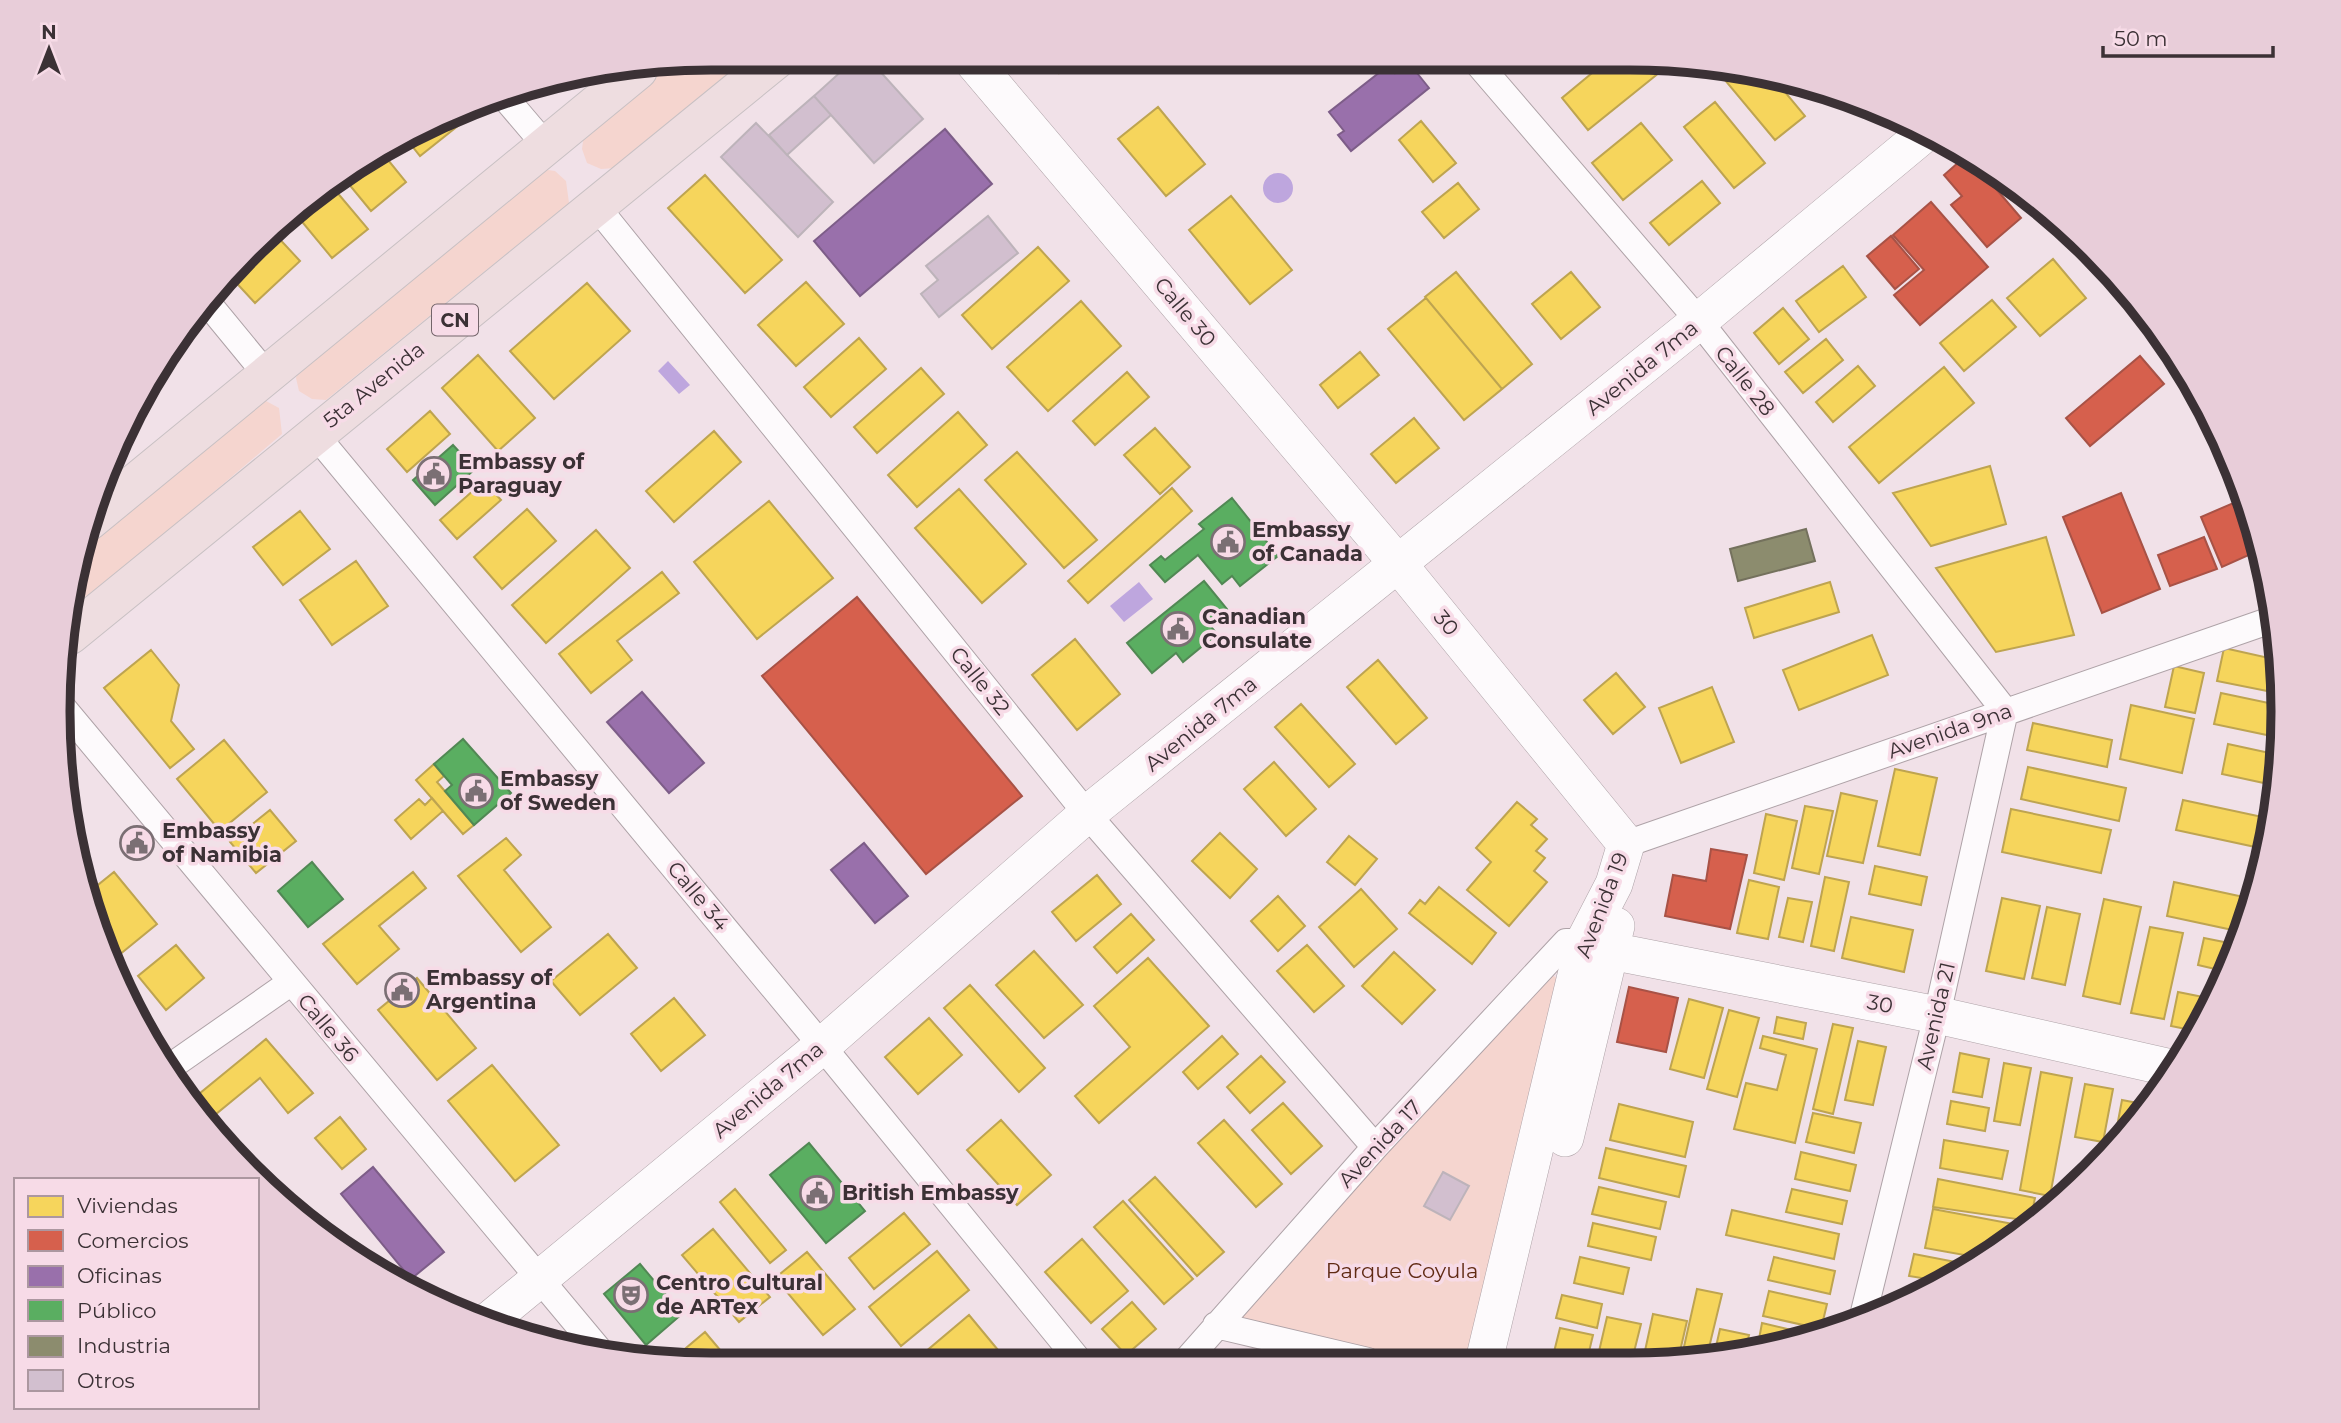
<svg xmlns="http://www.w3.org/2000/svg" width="2341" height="1423" font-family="Montserrat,sans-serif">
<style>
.green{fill:#f5d5cf}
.water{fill:#bea6de}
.homes{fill:#f6d55c;stroke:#bea450;stroke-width:2}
.shops{fill:#d6604d;stroke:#a85246;stroke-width:2}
.offices{fill:#9970ab;stroke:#7d5d88;stroke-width:2}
.public{fill:#5aae61;stroke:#518854;stroke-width:2}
.industry{fill:#8c8c6e;stroke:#74715d;stroke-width:2}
.building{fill:#d2bfcf;stroke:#bdb3ba;stroke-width:2}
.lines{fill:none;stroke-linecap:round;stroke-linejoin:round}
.street-casing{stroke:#aea2a7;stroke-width:28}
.secondary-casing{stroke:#aea2a7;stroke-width:38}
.highway-casing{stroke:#c8c0c3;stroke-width:40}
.street{stroke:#fdfafc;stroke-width:26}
.secondary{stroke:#fdfafc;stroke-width:37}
.highway{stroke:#eedde0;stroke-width:38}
.labels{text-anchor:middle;stroke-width:7;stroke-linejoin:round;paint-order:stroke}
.shield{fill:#f7dbe7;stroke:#73646a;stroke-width:2}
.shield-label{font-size:19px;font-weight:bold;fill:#3b3135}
.street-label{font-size:21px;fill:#3b3135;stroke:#f7dbe7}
.poi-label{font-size:21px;font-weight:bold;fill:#3b3135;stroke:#f7dbe7;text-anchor:start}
.park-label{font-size:21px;fill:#602a14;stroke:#f7dbe7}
.rim{fill:none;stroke:#3b3135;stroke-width:9}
</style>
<rect width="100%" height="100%" fill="#f1e1e8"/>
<path class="green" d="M712 58H747L615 168 601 169 587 163 582 149 584 134 669 65Z
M541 169 555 171 566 181 569 203 326 400 312 399 299 391 296 378 299 366Z
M254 401H266L279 408 282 434 75 610 85 544Z
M1549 974 1560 979 1471 1361H1390L1235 1324 1233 1320Z"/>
<path class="water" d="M1263 188a15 15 0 1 1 30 0a15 15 0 1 1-30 0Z
M668 361 690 385 679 394 658 371Z
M1139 582 1153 599 1124 622 1110 606Z"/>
<path class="homes" d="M1048 58H1078L1059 73Z
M1609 59 1675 60 1588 130 1562 98Z
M1734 71 1775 80 1805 116 1775 140 1724 79Z
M1807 86 1829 90 1817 99Z
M1715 102 1765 163 1734 188 1684 127Z
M1158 107 1205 164 1166 196 1118 139Z
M460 115 464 121 420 156 409 142Z
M1421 121 1456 163 1433 182 1399 140Z
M1641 123 1672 160 1623 200 1592 163Z
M384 155 406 182 371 211 343 177Z
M705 175 782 260 745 293 668 208Z
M1702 181 1720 203 1669 245 1650 223Z
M1458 183 1479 209 1444 238 1422 212Z
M330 184 368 229 332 258 294 212 314 193Z
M1231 196 1292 270 1250 304 1189 230Z
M274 233 300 261 255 303 230 276Z
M1038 247 1069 281 992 349 962 315Z
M2053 259 2086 298 2040 336 2007 298Z
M1843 266 1866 297 1819 332 1796 301Z
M1456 272 1532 364 1502 389 1425 297Z
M1571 272 1600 307 1561 339 1532 304Z
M806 282 844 324 796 366 758 325Z
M587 283 630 331 554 399 510 351Z
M1426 298 1502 389 1464 420 1388 329Z
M1992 300 2016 327 1964 371 1940 343Z
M1081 301 1121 346 1048 411 1007 367Z
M1783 308 1809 339 1779 364 1754 333Z
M859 338 886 369 831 417 804 387Z
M1826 339 1843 360 1803 393 1785 372Z
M1360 352 1379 375 1338 408 1320 385Z
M478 355 535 418 498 451 442 388Z
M1858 366 1875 386 1833 422 1816 402Z
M1944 367 1974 403 1879 483 1849 447Z
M921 368 944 394 877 453 854 427Z
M1127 372 1149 397 1095 445 1073 421Z
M430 411 450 434 407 472 387 449Z
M958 412 987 445 917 507 888 475Z
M1414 418 1439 448 1396 483 1371 454Z
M1155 428 1190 467 1160 494 1124 455Z
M714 431 741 462 674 522 646 491Z
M1017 452 1097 540 1064 568 985 480Z
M1990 466 2006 524 1931 546 1893 493Z
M484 481 501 500 457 539 440 520Z
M1172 488 1192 511 1088 603 1068 581Z
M959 489 1026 564 982 603 915 528Z
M769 501 833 578 757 639 694 562Z
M527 509 556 541 502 589 474 557Z
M300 511 330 549 283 585 253 547Z
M596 530 630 568 546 643 512 605Z
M2046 537 2074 635 1996 652 1936 568Z
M356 561 388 606 332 645 300 600Z
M662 572 679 593 617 641 632 660 591 693 559 654Z
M1830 582 1839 612 1754 638 1745 608Z
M1872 635 1888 675 1799 710 1783 670Z
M1075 639 1120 694 1077 730 1032 675Z
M2224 648 2278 660 2282 694 2217 681Z
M151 650 179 685 171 721 194 749 170 768 104 688Z
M1378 660 1427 718 1396 744 1347 687Z
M2174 666 2204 673 2195 713 2165 707Z
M1616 673 1645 707 1613 734 1584 700Z
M1712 687 1734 742 1681 763 1659 708Z
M2221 693 2283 706 2281 738 2214 724Z
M1301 704 1355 764 1329 787 1275 727Z
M2131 705 2194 719 2182 773 2120 759Z
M2033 723 2112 740 2107 767 2027 750Z
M224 740 267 792 220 831 177 779Z
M2228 744 2279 755 2273 785 2222 774Z
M1274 762 1316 809 1286 836 1244 789Z
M434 764 444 776 437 782 474 825 463 834 416 780Z
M2028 767 2126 788 2119 821 2021 799Z
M1895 769 1937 778 1920 855 1878 846Z
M1841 793 1877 801 1863 863 1827 856Z
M432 798 443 811 411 839 395 820 419 799 425 805Z
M2183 800 2267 818 2260 848 2176 830Z
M1517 802 1537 819 1531 825 1547 839 1536 851 1545 858 1534 871 1547 882 1509 926 1467 890 1491 862 1476 848Z
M1805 806 1833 811 1819 874 1792 868Z
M2011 809 2111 830 2101 873 2002 852Z
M270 810 296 841 256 873 230 842Z
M1766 814 1797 821 1784 880 1754 873Z
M1220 833 1257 869 1230 898 1192 861Z
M1349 836 1377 859 1355 885 1327 862Z
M506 838 521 855 504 870 551 927 521 952 458 876Z
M1875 866 1927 877 1921 905 1869 894Z
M114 872 157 924 113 960 93 922 88 893Z
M413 872 426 888 379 926 399 949 357 984 323 944Z
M1097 875 1121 904 1076 941 1052 912Z
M1825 877 1849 882 1834 951 1811 946Z
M1749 880 1779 887 1768 939 1737 933Z
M2174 882 2253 899 2242 932 2167 916Z
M1439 887 1496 933 1472 964 1409 913 1420 900 1425 904Z
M1361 889 1397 929 1354 967 1319 927Z
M1278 896 1305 926 1278 951 1251 921Z
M1788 898 1812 902 1803 942 1779 937Z
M2002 898 2040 906 2024 979 1986 971Z
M2104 899 2141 907 2120 1004 2083 996Z
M2047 907 2080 914 2065 985 2032 978Z
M1131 914 1154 940 1117 973 1094 947Z
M1851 917 1913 930 1904 972 1842 958Z
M2150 927 2183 933 2164 1019 2131 1013Z
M608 934 637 968 580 1015 551 981Z
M2204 938 2239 945 2228 972 2198 965Z
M176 945 204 978 166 1010 138 976Z
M1307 945 1344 986 1314 1012 1277 971Z
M1034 951 1083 1005 1044 1038 996 985Z
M1394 952 1435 990 1402 1024 1362 986Z
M1148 958 1209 1026 1099 1123 1075 1096 1130 1047 1094 1006Z
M417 978 476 1048 437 1080 378 1010Z
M970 985 1045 1068 1019 1092 944 1008Z
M2178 992 2213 999 2196 1031 2171 1026Z
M674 998 705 1035 661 1071 631 1034Z
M1689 999 1723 1008 1704 1078 1670 1069Z
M1729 1010 1759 1018 1737 1097 1707 1089Z
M1777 1017 1806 1023 1803 1039 1774 1033Z
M929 1018 962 1055 918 1094 885 1057Z
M1833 1024 1853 1028 1833 1114 1813 1109Z
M1222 1036 1238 1054 1198 1089 1183 1072Z
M1763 1036 1817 1049 1795 1143 1734 1129 1746 1083 1777 1090 1786 1055 1760 1048Z
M266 1039 313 1093 288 1113 260 1078 216 1114 199 1094Z
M1858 1041 1886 1047 1873 1105 1845 1100Z
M1960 1053 1989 1059 1982 1097 1953 1092Z
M1261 1056 1285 1082 1250 1113 1227 1087Z
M2004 1063 2031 1068 2020 1125 1994 1121Z
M492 1065 559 1145 515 1181 448 1101Z
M2041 1072 2072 1078 2050 1196 2020 1190Z
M2085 1084 2113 1089 2103 1142 2075 1137Z
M2122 1100 2148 1105 2113 1148Z
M1951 1101 1989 1108 1985 1131 1947 1124Z
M1283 1103 1322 1146 1291 1174 1252 1130Z
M1619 1104 1693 1122 1685 1157 1610 1140Z
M1813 1113 1861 1123 1854 1153 1806 1142Z
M340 1117 366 1149 342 1169 315 1138Z
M1001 1120 1051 1175 1017 1205 967 1150Z
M1224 1120 1282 1184 1256 1207 1198 1143Z
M1944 1140 2008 1151 2002 1179 1940 1168Z
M1606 1148 1686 1166 1679 1197 1599 1178Z
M1801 1152 1856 1165 1850 1191 1795 1179Z
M1155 1177 1224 1252 1197 1276 1129 1200Z
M1938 1179 2035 1198 2030 1221 1933 1207Z
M1599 1187 1666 1202 1660 1229 1592 1214Z
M735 1189 786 1250 770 1263 720 1202Z
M1792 1189 1847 1201 1842 1224 1786 1212Z
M1123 1201 1193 1279 1164 1304 1094 1227Z
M1933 1209 2024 1226 1981 1258 1925 1248Z
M1732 1210 1839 1234 1834 1259 1726 1235Z
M904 1213 930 1244 874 1289 849 1258Z
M1593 1223 1656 1237 1651 1260 1588 1246Z
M713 1229 770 1297 739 1322 682 1255Z
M1082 1239 1128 1291 1091 1323 1045 1272Z
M937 1251 969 1290 901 1346 869 1307Z
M807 1252 855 1309 823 1335 775 1278Z
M1914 1254 1961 1263 1959 1276 1946 1282 1909 1276Z
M1580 1257 1629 1268 1623 1294 1574 1283Z
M1774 1257 1835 1271 1830 1294 1768 1280Z
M1917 1285 1934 1288 1914 1297Z
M1697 1289 1722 1294 1706 1360H1681Z
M1769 1291 1827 1304 1821 1329 1763 1316Z
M1562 1295 1602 1304 1597 1328 1556 1318Z
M1132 1302 1156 1329 1126 1355 1102 1329Z
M1653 1314 1687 1321 1678 1360H1643Z
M969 1315 998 1350 983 1363H932L924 1353Z
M1607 1317 1641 1324 1632 1360H1597Z
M1762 1323 1817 1336 1757 1350Z
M1560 1328 1593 1335 1587 1360H1552Z
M1720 1329 1749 1335 1745 1353 1713 1360Z
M705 1332 726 1357 719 1364H667Z"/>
<path class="shops" d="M1967 155 2021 218 1987 247 1951 205 1962 196 1944 175Z
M1931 202 1988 267 1920 325 1894 295 1924 270 1893 235Z
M1891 236 1919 269 1895 289 1867 256Z
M2140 356 2164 384 2090 446 2066 418Z
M2121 493 2160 589 2102 613 2063 517Z
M2245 498 2260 550 2222 567 2201 517Z
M2204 537 2217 569 2170 586 2158 555Z
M857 597 1022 796 926 874 762 676Z
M1711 849 1747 855 1730 929 1665 916 1673 875 1706 881Z
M1629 987 1678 998 1666 1052 1617 1042Z"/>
<path class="offices" d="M1409 63 1429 88 1351 151 1338 135 1344 131 1329 112 1389 65 1395 73Z
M945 129 992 184 860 296 814 241Z
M642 692 704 763 669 793 607 722Z
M864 843 908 896 875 923 831 870Z
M373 1167 444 1252 411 1279 341 1194Z"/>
<path class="public" d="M453 445 475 469 435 505 413 480Z
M1232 498 1278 556 1240 586 1232 576 1222 584 1198 555 1165 582 1150 565 1161 556 1165 560 1204 529 1199 524Z
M1204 581 1227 609 1209 624 1217 634 1183 662 1176 653 1152 673 1127 643Z
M463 739 511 793 474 825 445 791 452 785 434 764Z
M312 862 343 899 308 927 278 891Z
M809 1143 865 1211 826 1243 770 1175Z
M640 1264 682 1314 646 1345 604 1294Z"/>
<path class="industry" d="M1806 529 1815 561 1738 581 1730 549Z"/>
<path class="building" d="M856 58H868L923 119 874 163 814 96Z
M814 96 831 115 787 155 769 135Z
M756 123 833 202 798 237 721 157Z
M988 216 1018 253 939 317 921 294 938 280 926 266Z
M1443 1172 1469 1186 1450 1220 1424 1206Z"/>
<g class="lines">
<g class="street-casing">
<path id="street" d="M1474 59 1699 321 2005 711 1937 1015 1862 1320
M501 93 547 147
M596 206 1087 814 1375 1147
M206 301 266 374
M314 433 822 1046 1080 1362
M59 703 599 1350
M1626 844 2274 619
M170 1067 290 983
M1216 1325 1368 1361
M1185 1362 1375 1147 1566 942H1584"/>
</g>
<g class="secondary-casing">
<path id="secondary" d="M970 58 1399 565 1626 844
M1584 942 1611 951 1937 1015 2176 1069
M1565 1138 1616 926
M486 1323 822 1046 1087 814 1699 321 1924 134
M1484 1361 1584 942 1614 884 1626 844"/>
</g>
<g class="highway-casing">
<path id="highway" d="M89 521 638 70
M70 635 778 58"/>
</g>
<use href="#street" class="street"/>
<use href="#secondary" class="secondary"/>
<use href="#highway" class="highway"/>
</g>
<defs>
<g id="civic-ring" transform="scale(1.75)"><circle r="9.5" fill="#f7dbe7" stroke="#7b6f74" stroke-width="1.5"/><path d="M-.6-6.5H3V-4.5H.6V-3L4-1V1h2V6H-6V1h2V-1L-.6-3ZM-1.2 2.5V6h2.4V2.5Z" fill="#7b6f74"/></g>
<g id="theatre-ring" transform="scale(1.75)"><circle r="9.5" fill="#f7dbe7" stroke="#7b6f74" stroke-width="1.5"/><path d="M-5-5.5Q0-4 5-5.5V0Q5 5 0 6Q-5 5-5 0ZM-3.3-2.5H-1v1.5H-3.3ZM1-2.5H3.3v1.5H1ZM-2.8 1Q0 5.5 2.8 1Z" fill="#7b6f74"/></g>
</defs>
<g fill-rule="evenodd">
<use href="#civic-ring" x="434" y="474"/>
<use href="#civic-ring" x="1228" y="542"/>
<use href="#civic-ring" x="1178" y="629"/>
<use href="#civic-ring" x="476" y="791"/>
<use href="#civic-ring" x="137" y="843"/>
<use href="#civic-ring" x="402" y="990"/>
<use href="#civic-ring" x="817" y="1193"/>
<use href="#theatre-ring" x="631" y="1295"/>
</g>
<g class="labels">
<rect class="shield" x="432" y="304.5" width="46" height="31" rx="5"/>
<g class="shield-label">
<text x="455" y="327">CN</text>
</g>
<g class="street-label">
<text transform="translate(1185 312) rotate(50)" y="7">Calle 30</text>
<text transform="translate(1642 368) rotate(-39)" y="7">Avenida 7ma</text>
<text transform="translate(1745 381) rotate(52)" y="7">Calle 28</text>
<text transform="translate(374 385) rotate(-39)" y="7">5ta Avenida</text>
<text transform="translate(1446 623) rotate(51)" y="7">30</text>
<text transform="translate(980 681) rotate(51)" y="7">Calle 32</text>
<text transform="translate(1201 724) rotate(-39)" y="7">Avenida 7ma</text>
<text transform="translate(1950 731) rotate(-19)" y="7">Avenida 9na</text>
<text transform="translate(698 896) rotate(50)" y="7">Calle 34</text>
<text transform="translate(1602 905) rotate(-69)" y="7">Avenida 19</text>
<text transform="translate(1880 1004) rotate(11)" y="7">30</text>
<text transform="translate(1936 1016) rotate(-77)" y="7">Avenida 21</text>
<text transform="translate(328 1028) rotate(50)" y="7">Calle 36</text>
<text transform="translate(768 1090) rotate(-40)" y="7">Avenida 7ma</text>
<text transform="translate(1380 1144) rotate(-47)" y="7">Avenida 17</text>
</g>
<g class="poi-label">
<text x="458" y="469">Embassy of<tspan x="458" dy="24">Paraguay</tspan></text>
<text x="1252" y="537">Embassy<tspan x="1252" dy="24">of Canada</tspan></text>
<text x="1202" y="624">Canadian<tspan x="1202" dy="24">Consulate</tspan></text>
<text x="500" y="786">Embassy<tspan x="500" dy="24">of Sweden</tspan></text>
<text x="162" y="838">Embassy<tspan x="162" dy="24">of Namibia</tspan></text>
<text x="426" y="985">Embassy of<tspan x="426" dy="24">Argentina</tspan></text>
<text x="842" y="1200">British Embassy</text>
<text x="656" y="1290">Centro Cultural<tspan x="656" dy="24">de ARTex</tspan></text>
</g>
<g class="park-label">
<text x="1402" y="1278">Parque Coyula</text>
</g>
</g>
<path d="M0 0H2341V1423H0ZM711 70H1630A641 641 0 0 1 2271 711V712A641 641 0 0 1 1630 1353H711A641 641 0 0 1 70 712V711A641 641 0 0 1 711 70Z" fill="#e8cdd9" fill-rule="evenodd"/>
<path class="rim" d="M711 70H1630A641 641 0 0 1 2271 711V712A641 641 0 0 1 1630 1353H711A641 641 0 0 1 70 712V711A641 641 0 0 1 711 70Z"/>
<rect x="14" y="1178" width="245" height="231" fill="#f7dbe7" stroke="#ac97a0" stroke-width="2"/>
<rect x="28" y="1196" width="35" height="21" fill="#f6d55c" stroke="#ac97a0" stroke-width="2"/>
<text x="77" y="1213" font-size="21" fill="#3b3135">Viviendas</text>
<rect x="28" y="1230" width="35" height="21" fill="#d6604d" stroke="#ac97a0" stroke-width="2"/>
<text x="77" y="1248" font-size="21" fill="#3b3135">Comercios</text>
<rect x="28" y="1266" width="35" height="21" fill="#9970ab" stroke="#ac97a0" stroke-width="2"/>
<text x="77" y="1283" font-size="21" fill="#3b3135">Oficinas</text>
<rect x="28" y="1300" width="35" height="21" fill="#5aae61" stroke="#ac97a0" stroke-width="2"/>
<text x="77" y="1318" font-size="21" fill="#3b3135">Público</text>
<rect x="28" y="1336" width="35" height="21" fill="#8c8c6e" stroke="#ac97a0" stroke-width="2"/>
<text x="77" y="1353" font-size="21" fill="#3b3135">Industria</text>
<rect x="28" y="1370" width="35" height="21" fill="#d2bfcf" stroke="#ac97a0" stroke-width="2"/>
<text x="77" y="1388" font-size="21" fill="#3b3135">Otros</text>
<g transform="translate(49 49)" stroke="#f7dbe7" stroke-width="5" paint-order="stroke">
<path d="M0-5L12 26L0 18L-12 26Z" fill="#3b3135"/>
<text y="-10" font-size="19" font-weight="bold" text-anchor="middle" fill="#3b3135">N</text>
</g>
<path d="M2103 46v10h170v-10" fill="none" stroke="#3b3135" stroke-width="3.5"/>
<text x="2114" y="46" font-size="21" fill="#3b3135" stroke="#f7dbe7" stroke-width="5" paint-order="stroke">50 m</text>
</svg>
